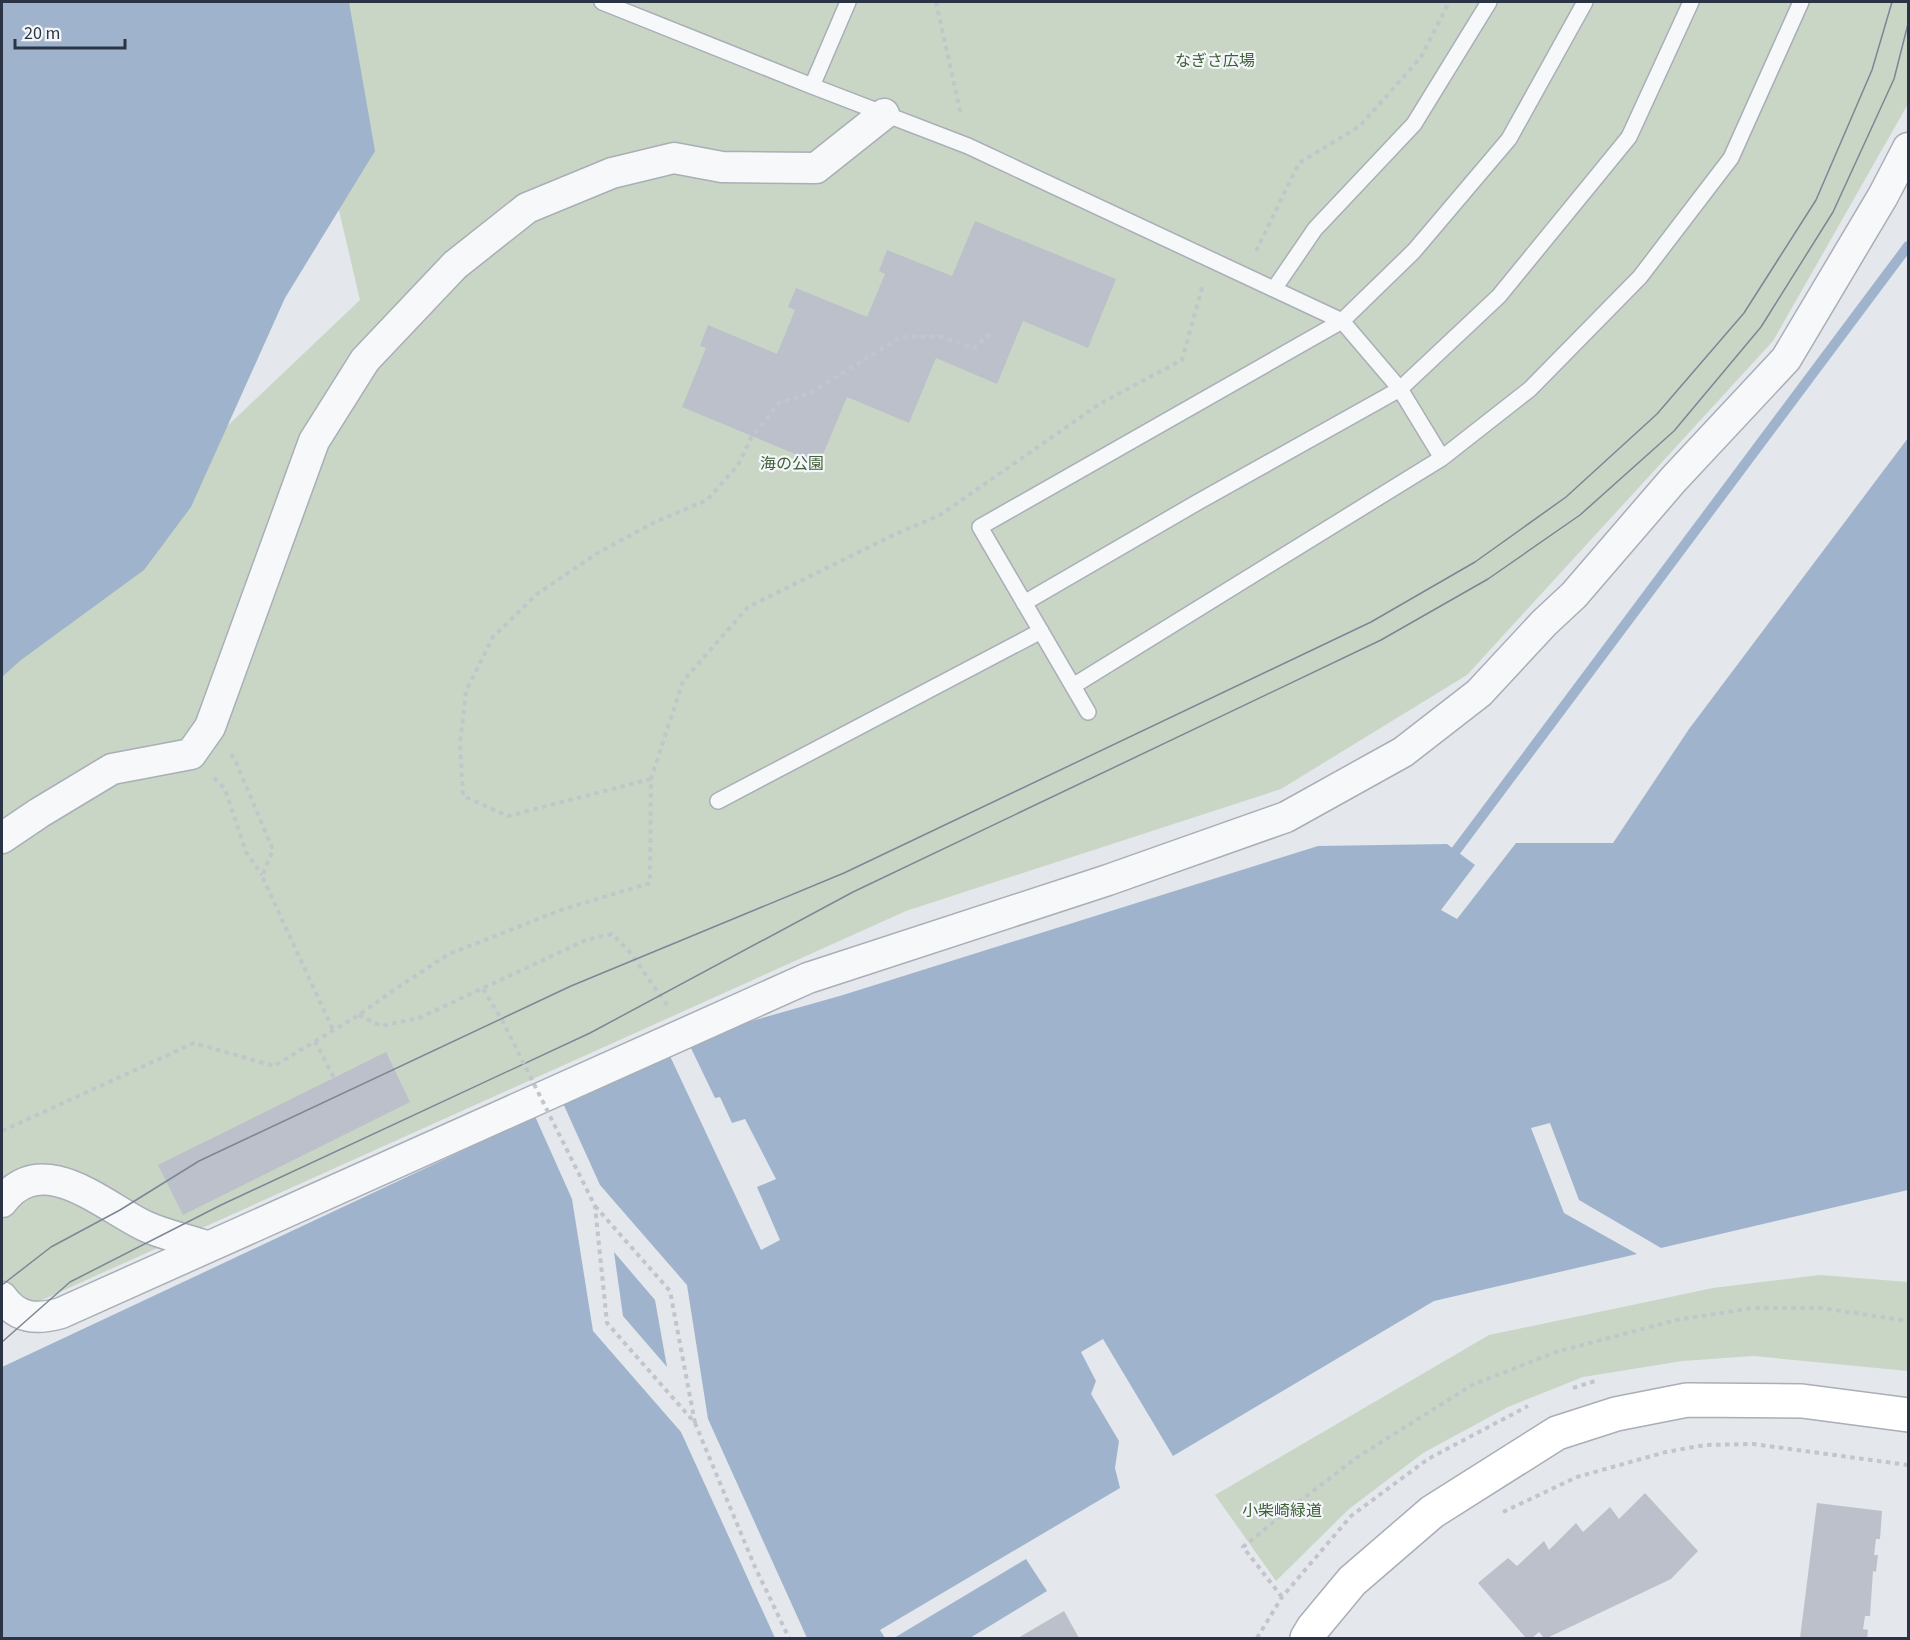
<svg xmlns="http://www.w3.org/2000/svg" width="1910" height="1640" font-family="'Source Sans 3','Noto Sans JP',sans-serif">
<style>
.green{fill:#c9d6c5}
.water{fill:#9fb4cc}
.pier{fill:#e4e7ec;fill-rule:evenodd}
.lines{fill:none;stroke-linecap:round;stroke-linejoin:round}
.stream{stroke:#9fb4cc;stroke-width:10}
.building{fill:#bbc0ca}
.lane-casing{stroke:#a9aeb7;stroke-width:18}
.street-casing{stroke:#a9aeb7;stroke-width:33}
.secondary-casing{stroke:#a9aeb7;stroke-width:36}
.path{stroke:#c2c5cb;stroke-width:4;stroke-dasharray:4.5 4.5;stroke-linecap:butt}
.lane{stroke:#f7f8fa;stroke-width:15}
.street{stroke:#f7f8fa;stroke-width:30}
.secondary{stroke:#fff;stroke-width:33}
.tram{stroke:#7d8696;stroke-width:1.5}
.path-bridge{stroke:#c2c5cb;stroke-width:4;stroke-dasharray:4.5 4.5;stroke-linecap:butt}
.labels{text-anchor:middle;stroke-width:4.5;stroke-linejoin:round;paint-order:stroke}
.park-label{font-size:16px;fill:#3f6138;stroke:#f4f6f9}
</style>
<rect width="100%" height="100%" fill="#e4e7ec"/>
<path class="green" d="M290 2H1908V104L1773 341 1467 675 1281 789 906 911 2 1318V640L360 300Z
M1820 1275 1908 1282V1371L1753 1356 1682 1361 1583 1377 1508 1407 1423 1453 1349 1509 1276 1581 1215 1495 1489 1335 1713 1288Z"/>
<path class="water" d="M2 2H349L375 151 285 298 191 507 144 570 21 660 2 677Z
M1908 438V1190L1661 1248 1579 1200 1550 1123 1531 1128 1564 1213 1637 1254 1434 1301 1173 1456 1103 1339 1081 1352 1096 1381 1091 1394 1119 1441 1115 1468 1120 1488 880 1630 885 1638H2V1367L669 1054 761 1250 780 1240 757 1187 776 1179 745 1119 732 1123 720 1097 715 1098 689 1044 716 1031 843 995 1318 846 1447 844 1475 865 1441 910 1457 919 1516 843H1613L1689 729Z
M1026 1559 1047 1591 970 1638H894Z"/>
<path class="pier" d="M562 1101 600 1185 687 1285 708 1419 807 1638H775L681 1432 593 1331 572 1199 534 1114ZM614 1252 655 1300 667 1367 623 1316Z"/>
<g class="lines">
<path class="stream" d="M1449 860 1908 246"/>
</g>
<path class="building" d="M975 221 1116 279 1088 348 1023 321 997 384 936 358 909 423 847 397 819 464 682 407 706 348 700 346 708 325 777 354 795 310 788 307 796 288 867 317 885 274 879 271 887 250 952 276Z
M386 1052 410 1102 183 1215 158 1165Z
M1645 1493 1698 1551 1671 1579 1547 1638H1544L1539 1632 1532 1638H1526L1478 1583 1508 1558 1517 1566 1544 1541 1549 1550 1576 1523 1583 1532 1610 1507 1619 1519Z
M1817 1503 1882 1511 1880 1539H1876L1874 1555H1878L1876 1572 1873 1571 1870 1616H1865L1863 1629 1868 1630 1867 1638H1800Z
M1064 1611 1079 1638H1018Z"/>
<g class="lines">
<g class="lane-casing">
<path id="lane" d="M602 2 812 86 968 146 1342 321 1400 389 1442 458
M812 86 848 2
M1274 289 1315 229 1414 124 1489 2
M1024 603 1198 502 1400 389 1499 296 1629 137 1691 2
M1073 686 1442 458 1530 389 1640 277 1731 158 1801 2
M1088 712 980 527 1342 321 1414 251 1509 139 1585 2
M718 801 1041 631"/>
</g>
<g class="street-casing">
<path id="street" d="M2 838 39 813 112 769 191 754 210 727 314 441 365 360 455 265 527 208 612 173 674 158 722 167 816 168 884 114
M2 1202C42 1148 103 1206 145 1226 164 1235 186 1239 206 1246
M2 1297C17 1319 37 1320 61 1313L808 978 1108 880 1286 817 1403 752 1479 693 1544 623 1574 595 1673 480 1786 359 1883 196 1908 148"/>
</g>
<g class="secondary-casing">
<path id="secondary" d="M1307 1638 1313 1628 1352 1581 1432 1512 1557 1433 1616 1414 1687 1400 1802 1401 1908 1415"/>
</g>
<path class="path" d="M936 2 961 115
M1256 251 1299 163 1360 126 1421 57 1449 2
M231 754 235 760 273 850 262 876 333 1030
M214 778 225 789 246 852 262 875
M651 779 508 816 463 796 460 744 466 691 493 637 537 594 596 554 653 523 707 500 738 465 751 438 779 403 810 393 901 337H942L974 348 992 332
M359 1015 381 1026 419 1018 586 940 612 934 629 951 667 1005
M315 1041 334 1078
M2 1131 194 1043 274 1066 359 1015 395 989 449 954 561 910 650 883 651 779 683 681 748 607 889 537 940 515 1101 403 1182 360 1203 284
M595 1206 670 1291 695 1423
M1573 1388 1595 1381
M1503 1512 1577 1477 1666 1452 1705 1445 1753 1444 1908 1465
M1282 1597 1243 1547 1287 1511 1356 1458 1472 1385 1556 1352 1676 1320 1753 1308H1822L1908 1321
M1257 1638 1282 1597 1351 1516 1428 1459 1528 1406"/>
<use href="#lane" class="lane"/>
<use href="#street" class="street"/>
<use href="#secondary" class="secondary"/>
<path class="tram" d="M2 1285 51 1247 120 1210 199 1161 571 986 844 873 1371 622 1475 562 1566 497 1657 414 1744 313 1816 200 1872 70 1892 2
M2 1342 70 1282 221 1205 590 1033 853 892 1381 640 1488 579 1580 515 1674 431 1761 327 1833 212 1894 79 1908 24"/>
<path class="path-bridge" d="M483 989 502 1020 595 1206 607 1323 695 1423 755 1567 789 1638"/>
</g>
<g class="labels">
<g class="park-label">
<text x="1215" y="66">なぎさ広場</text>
<text x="792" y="469">海の公園</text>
<text x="1282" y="1516">小柴崎緑道</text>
</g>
</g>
<rect width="1910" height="1640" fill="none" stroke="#2b3445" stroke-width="6"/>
<path d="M15 39v9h110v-9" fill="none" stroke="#2b3445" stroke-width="3"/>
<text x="24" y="39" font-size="18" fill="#2b3445" stroke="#f4f6f9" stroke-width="4.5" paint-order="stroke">20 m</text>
</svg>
